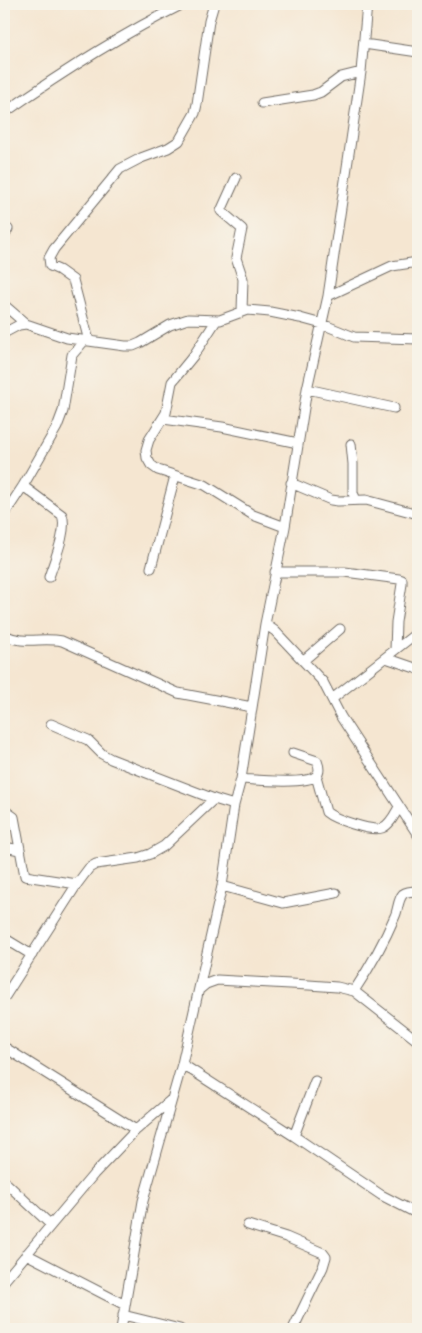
<svg xmlns="http://www.w3.org/2000/svg" width="422" height="1333" font-family="'Patrick Hand',sans-serif">
<style>
.lines{fill:none;stroke-linecap:round;stroke-linejoin:round}
.minor-casing{stroke:#726c65;stroke-width:11}
.minor{stroke:#fff;stroke-width:9}
</style>
<rect width="100%" height="100%" fill="#f7f3e8"/>
<filter id="ink" filterUnits="userSpaceOnUse"><feTurbulence type="fractalNoise" baseFrequency=".02" numOctaves="2"/><feDisplacementMap in="SourceGraphic" scale="10" xChannelSelector="R" yChannelSelector="G"/><feConvolveMatrix kernelMatrix="1 2 1 2 8 2 1 2 1" color-interpolation-filters="sRGB"/></filter>
<filter id="wash" filterUnits="userSpaceOnUse"><feTurbulence type="fractalNoise" baseFrequency=".0096" numOctaves="4" result="noise"/><feDisplacementMap in="SourceGraphic" scale="20" xChannelSelector="R" yChannelSelector="G"/><feGaussianBlur stdDeviation="1.12" result="paint"/><feColorMatrix in="noise" values="0 0 0 0 0 0 0 0 0 0 0 0 0 0 0 0 0 1.4 0 .05"/><feComposite in="paint" operator="in"/></filter>
<g filter="url(#wash)">
<rect width="100%" height="100%" fill="#f5e6d1"/>
</g>
<g filter="url(#ink)">
<g class="lines">
<g class="minor-casing">
<path id="minor" d="M364 44 418 52
M262 103 313 95 321 92 341 77 361 72
M4 113C61 73 120 35 183 4
M236 178 221 211 242 229 236 258 243 279 242 311
M4 236 8 229
M328 296 392 266 418 262
M4 305 26 324
M216 321 194 355 172 382 166 413 149 440 146 450 147 458 151 465 158 470 205 485 253 515 285 527
M4 333 19 325 26 324 67 338 125 346H133L140 343 170 325 188 319 220 320 247 310 270 312 300 318 322 324 354 337 418 339
M89 341 73 280 59 270 50 266 49 258 54 249 120 169 141 158 168 148 179 141 195 113 197 104 209 21 214 4
M307 389 394 408
M163 419 222 427 298 443
M351 444 353 464V493L356 500
M291 483 331 500 338 501 366 500 418 514
M23 486 62 515C68 530 54 561 49 577
M4 515 23 486 57 427 63 411 72 355 84 341
M151 568 175 476
M275 572H345L399 579 402 580V584L396 622 395 650
M265 624 275 631 323 682 341 717 418 835
M4 635C24 645 41 637 62 641L178 693 252 707
M386 658 418 669
M304 660 340 629
M332 699 418 632
M51 724 88 740 102 754 111 759 214 799
M316 776 326 812C334 819 372 832 382 828 390 825 395 814 399 807
M241 779C255 780 306 785 316 776 321 772 319 766 317 761L293 753
M4 810 14 817 25 876 77 884
M4 847 20 850
M222 886 283 903 336 893
M4 938 32 955
M200 989 206 984 217 980 309 985 337 987 354 991 418 1041
M354 991C370 967 384 942 395 916 398 910 398 899 403 894 407 891 413 891 418 891
M4 998 77 884 89 868 96 864 138 858 150 854 164 846 214 799 234 805
M4 1047 136 1130
M182 1064 294 1136 381 1195 418 1214
M294 1136 315 1081
M4 1181 51 1225
M248 1225 286 1237 323 1253 326 1257 323 1267 293 1329
M26 1254 125 1305
M4 1281 94 1174 136 1130 172 1099
M123 1315 180 1329
M121 1329 143 1201 182 1064 222 886 234 805 241 779 265 624 285 527 307 389 328 296 361 72 367 4"/>
</g>
<use href="#minor" class="minor"/>
</g>
</g>
<rect width="422" height="1333" fill="none" stroke="#f7f3e8" stroke-width="20"/>
</svg>
